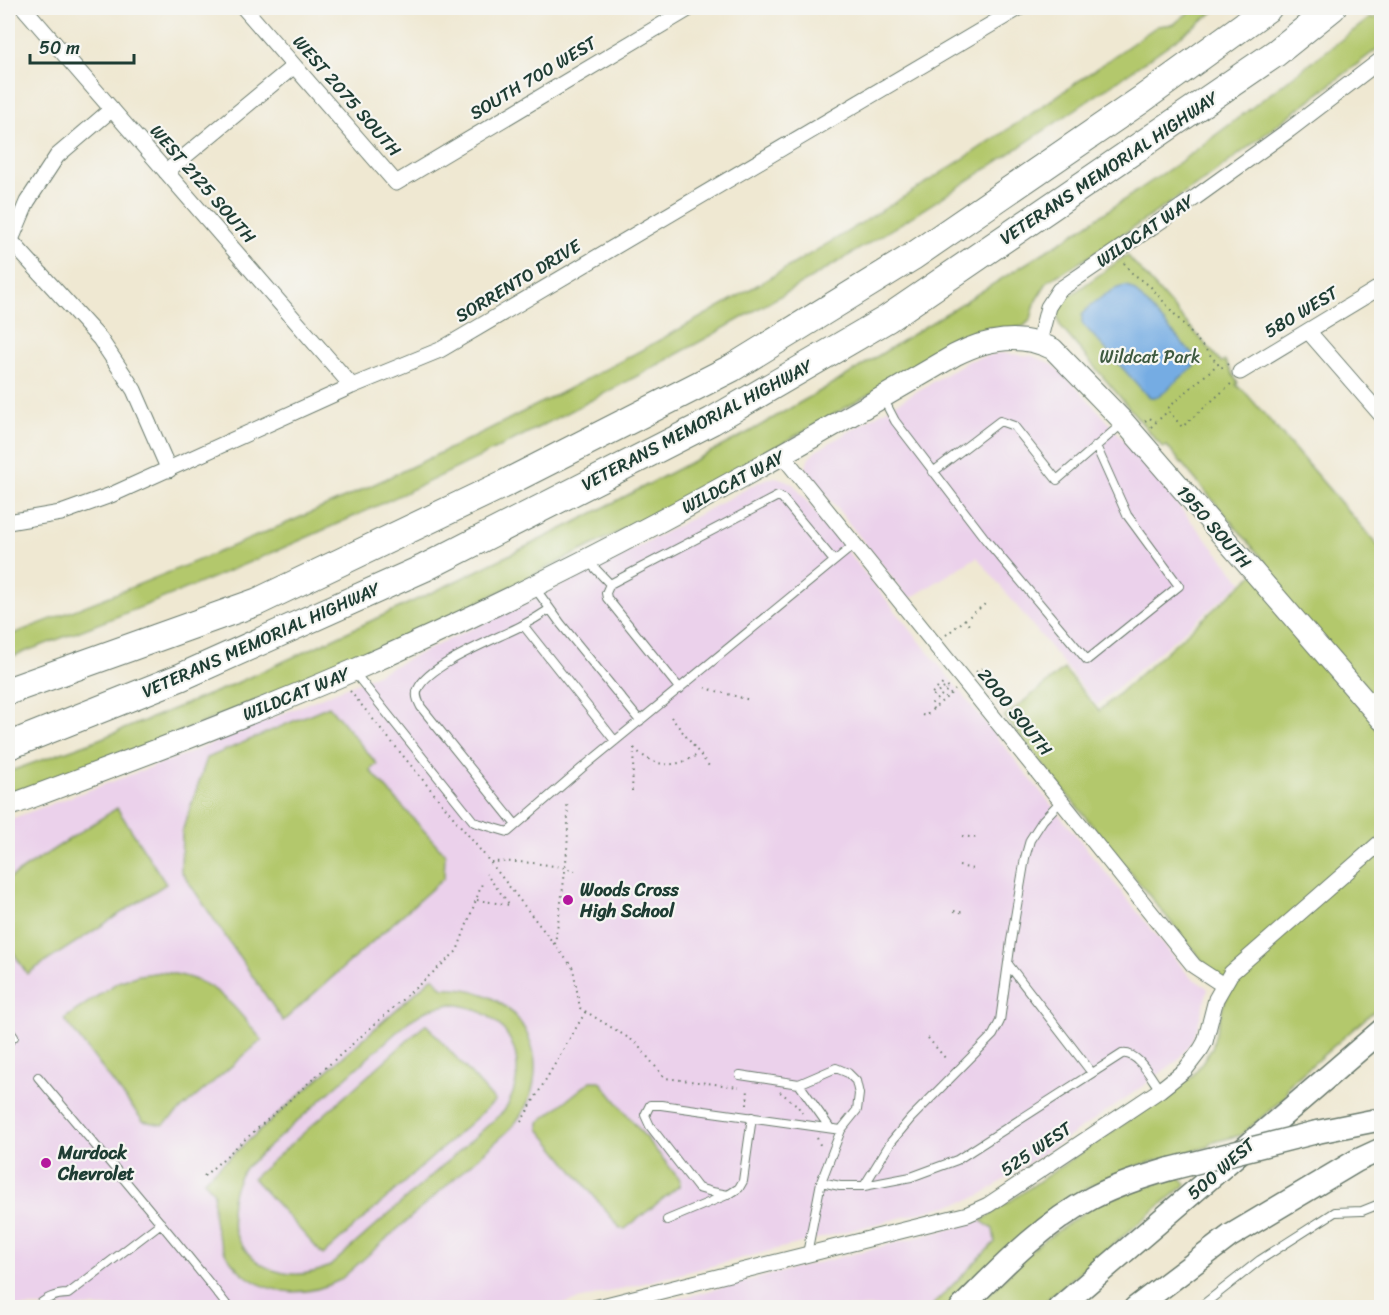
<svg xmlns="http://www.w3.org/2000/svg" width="1389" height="1315" font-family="Sriracha,sans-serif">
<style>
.built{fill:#ebd1eb}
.green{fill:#b3c86c;stroke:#698250;stroke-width:1.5;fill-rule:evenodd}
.water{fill:#74ace3;stroke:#4a748c;stroke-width:1.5}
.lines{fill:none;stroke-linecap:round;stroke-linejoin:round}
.lane-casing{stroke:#68796b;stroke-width:10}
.street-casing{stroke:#68796b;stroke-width:17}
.secondary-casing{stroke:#68796b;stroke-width:23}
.primary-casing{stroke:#68796b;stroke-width:25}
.highway-casing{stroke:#68796b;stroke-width:29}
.path{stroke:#68796b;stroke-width:2;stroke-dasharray:1.5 4.5;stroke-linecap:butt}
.lane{stroke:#fff;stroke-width:8}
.street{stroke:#fff;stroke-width:15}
.secondary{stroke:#fff;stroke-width:21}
.primary{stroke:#fff;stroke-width:22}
.highway{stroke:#fff;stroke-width:27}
.primary-bridge-casing{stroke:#68796b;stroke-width:25;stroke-linecap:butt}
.primary-bridge{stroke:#fff;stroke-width:22}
.poi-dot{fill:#b5179e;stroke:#f6f6f2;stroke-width:2}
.labels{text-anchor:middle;stroke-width:4.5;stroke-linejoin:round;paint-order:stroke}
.street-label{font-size:18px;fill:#1f3d34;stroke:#f6f6f2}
.park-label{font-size:18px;fill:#3d593f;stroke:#f6f6f2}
.poi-label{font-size:18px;font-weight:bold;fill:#1f3d34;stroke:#f6f6f2;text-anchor:start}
</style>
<rect width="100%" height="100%" fill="#f6f6f2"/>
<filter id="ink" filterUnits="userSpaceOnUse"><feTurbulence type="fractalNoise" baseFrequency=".0167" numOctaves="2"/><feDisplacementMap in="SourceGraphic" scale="12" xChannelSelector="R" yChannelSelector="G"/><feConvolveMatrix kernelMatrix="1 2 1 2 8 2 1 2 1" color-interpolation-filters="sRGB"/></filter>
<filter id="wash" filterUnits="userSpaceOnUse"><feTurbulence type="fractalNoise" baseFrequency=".008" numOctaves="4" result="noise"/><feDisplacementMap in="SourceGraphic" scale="24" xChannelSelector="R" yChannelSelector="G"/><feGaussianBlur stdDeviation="1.35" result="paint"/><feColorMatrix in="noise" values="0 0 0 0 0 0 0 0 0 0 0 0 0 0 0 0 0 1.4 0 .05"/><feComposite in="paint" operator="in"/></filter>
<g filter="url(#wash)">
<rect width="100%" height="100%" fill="#efe8d2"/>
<path class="built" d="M999 353 1032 356 1050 363 1064 374 1104 417 1242 582 1097 705 977 557 909 599 806 469 808 459 816 451 968 361Z
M776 477 788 481 794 485 1189 976 1206 987 1208 989 1197 1028 1192 1041 1177 1061 1122 1101 984 1193 970 1200 550 1307H8V820L187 754 377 674 608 563 765 479Z
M981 1221 993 1229 995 1242 930 1307 641 1308Z"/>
<path class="green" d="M1194 8H1219C1147 62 1072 112 997 162 688 365 355 531 8 658V636C124 591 240 545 353 494 587 387 814 260 1028 116 1071 87 1114 56 1157 26L1174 24Z
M1381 13V46L1213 174 1092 255 1048 281 1036 300 1031 319 1024 326C1013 330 999 326 986 328 957 334 934 351 912 370L681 501 459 612 298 683 150 745 8 797V772L92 742 230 686 313 648 448 585 574 523 749 432 841 379 1067 238 1180 162 1370 18 1373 19Z
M1127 255 1221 362 1225 361 1238 383 1236 385 1245 392 1381 549V1005L1289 1085 1284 1098 1241 1135 1210 1143 1208 1147 1136 1166 1087 1188 1062 1203 1043 1217 950 1307 930 1308 995 1242 993 1229 981 1221 1192 1077 1212 1048 1223 1006 1230 990 1209 969 1004 717 1064 669 1099 711 1266 563 1167 446 1163 448 1060 326C1057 316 1057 308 1064 300Z
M329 706 377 764 370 770 445 854 444 878 283 1021 181 871 182 832 207 758Z
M117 808 166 884 27 974 8 944V879Z
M161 972C216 978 229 1001 262 1040L163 1125 143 1121 64 1019 118 982 139 975Z
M433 977 443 988C526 984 566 1073 507 1132L340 1280C273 1315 205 1268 214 1193L204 1180ZM451 1004C509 1009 535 1063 504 1111L330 1266C264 1298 203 1229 245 1168L409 1021 429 1009Z
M426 1024 495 1101 323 1255 253 1178Z
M591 1081H600L680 1180 679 1186 625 1229 620 1228 539 1129V1122Z
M1179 1176 1186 1184 1038 1307 975 1308 1036 1246 1099 1202Z"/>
<path class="water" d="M1127 286 1135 291 1196 358 1194 366 1158 397H1150L1144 392 1082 323V314C1090 305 1115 285 1127 286Z"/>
</g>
<g filter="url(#ink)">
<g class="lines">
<g class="lane-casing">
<path id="lane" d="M883 398 895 421 986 540 1087 660 1179 586 1127 515 1096 446
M933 472 1000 421 1014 426 1057 480 1123 423
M588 561 610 584
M535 588 561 624 640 721
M523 625 615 741
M354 672 474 822 508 832 582 768 854 545
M680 689 607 598 606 593 610 584 778 496 783 499 834 561
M516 825 421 707C418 701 415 695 418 689 429 664 496 639 521 626 531 621 541 615 550 609
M1008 964 1092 1073
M8 1029 14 1037 8 1042
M740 1075 799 1084 836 1068 848 1073 856 1081 859 1094 857 1110 841 1130 821 1182 807 1254
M38 1077C102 1154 168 1229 229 1308
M799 1084 830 1128
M752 1117 743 1181 739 1188 728 1195 712 1192 698 1188 650 1126 645 1115 650 1105H661L841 1130
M821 1182 840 1186H864L891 1142 911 1118 993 1035 1000 1021 1011 941 1025 858 1030 840 1043 820 1062 800
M864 1186 911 1177 957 1160 1122 1054C1138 1051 1151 1078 1160 1090
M667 1220 727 1195
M36 1308C44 1299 56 1294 68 1294L161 1223
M1199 1308 1260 1260 1335 1212 1362 1211 1382 1203"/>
</g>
<g class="street-casing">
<path id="street" d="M24 8 352 386
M244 8 396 183 690 8
M166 172 294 66
M11 241 100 339 134 390 169 470
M8 247 27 202 57 156 112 109
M1308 331 1382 416
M1039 342 1048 307 1059 290 1196 197 1289 130 1382 59
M1240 372 1382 286
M783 456 1194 966 1223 985
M8 522 61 513 111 495 352 386 440 350 1019 8
M594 1308 968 1214 988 1205 1160 1090 1185 1070 1201 1049 1205 1042 1216 999 1231 973 1382 841"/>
</g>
<g class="secondary-casing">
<path id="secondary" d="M8 806C123 763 239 720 352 671 560 581 759 470 955 355 986 339 1021 333 1053 349L1124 422 1382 720"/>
</g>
<g class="primary-casing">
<path id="primary" d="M1317 1132 1382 1119
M961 1308C1002 1267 1041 1225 1092 1198 1117 1185 1143 1177 1170 1169
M1059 1308 1382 1030
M1135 1308 1230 1236 1356 1161 1382 1149"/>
</g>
<g class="highway-casing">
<path id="highway" d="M8 691 257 602 506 483 732 368 912 257 1141 100 1268 8
M8 746 181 677 424 568 712 421 887 319 1276 53 1332 8"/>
</g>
<path class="path" d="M1124 263 1132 273 1150 286 1218 364
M1228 364 1221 368 1218 364 1167 409 1182 427 1232 383
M1145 421 1149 418 1156 421
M1151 427 1168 411
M964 619 969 625
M946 635 985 604
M976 672 985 666
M705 688 750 700
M350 691 490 862 573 968 580 1008 635 1042 665 1078 739 1087
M1002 705 1011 700
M933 709 931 704 949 689 947 686 933 696 931 694 945 682
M922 715 925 716 955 690
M671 717 709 766
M634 748C654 768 675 769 699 754
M632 791 634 748
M962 836 978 838
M491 862C518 861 549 863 575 871
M959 866 973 869
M477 900 510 905 486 874
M954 911 965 913
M555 944C561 898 571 849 567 803
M928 1038 946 1059
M780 1092 797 1105 802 1113
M747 1105 748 1088
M521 1122 586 1011
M817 1138 821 1147
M204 1176 457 951 483 881"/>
<use href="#lane" class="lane"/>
<use href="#street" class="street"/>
<use href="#secondary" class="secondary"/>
<use href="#primary" class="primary"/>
<use href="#highway" class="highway"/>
<g class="primary-bridge-casing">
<path id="primary-bridge" d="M1170 1169 1317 1132"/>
</g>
<use href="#primary-bridge" class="primary-bridge"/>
</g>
</g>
<g class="poi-dot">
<circle cx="568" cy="900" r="6"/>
<circle cx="46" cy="1163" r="6"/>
</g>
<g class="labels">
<g class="street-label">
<text transform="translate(533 78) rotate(-31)" y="6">SOUTH 700 WEST</text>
<text transform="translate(347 96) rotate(49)" y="6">WEST 2075 SOUTH</text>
<text transform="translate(1109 168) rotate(-34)" y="6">VETERANS MEMORIAL HIGHWAY</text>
<text transform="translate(203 184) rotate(49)" y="6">WEST 2125 SOUTH</text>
<text transform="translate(1145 231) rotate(-34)" y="6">WILDCAT WAY</text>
<text transform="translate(518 281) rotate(-31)" y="6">SORRENTO DRIVE</text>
<text transform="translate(1301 312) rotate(-31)" y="6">580 WEST</text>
<text transform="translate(697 425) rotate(-28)" y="6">VETERANS MEMORIAL HIGHWAY</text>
<text transform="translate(733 482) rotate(-28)" y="6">WILDCAT WAY</text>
<text transform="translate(1214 527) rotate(49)" y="6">1950 SOUTH</text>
<text transform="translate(261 640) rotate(-24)" y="6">VETERANS MEMORIAL HIGHWAY</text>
<text transform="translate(296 694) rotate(-22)" y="6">WILDCAT WAY</text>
<text transform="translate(1015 712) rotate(51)" y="6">2000 SOUTH</text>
<text transform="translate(1036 1149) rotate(-34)" y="6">525 WEST</text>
<text transform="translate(1221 1169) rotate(-41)" y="6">500 WEST</text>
</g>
<g class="park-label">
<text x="1150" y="363">Wildcat Park</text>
</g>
<g class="poi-label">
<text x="580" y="896">Woods Cross<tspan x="580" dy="21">High School</tspan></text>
<text x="58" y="1159">Murdock<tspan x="58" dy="21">Chevrolet</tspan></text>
</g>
</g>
<rect width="1389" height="1315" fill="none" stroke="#f6f6f2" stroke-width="30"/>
<path d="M30 54v9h104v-9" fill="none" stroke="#1f3d34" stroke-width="3"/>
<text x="39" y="54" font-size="18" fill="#1f3d34" stroke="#f6f6f2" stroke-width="4.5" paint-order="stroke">50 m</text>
</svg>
